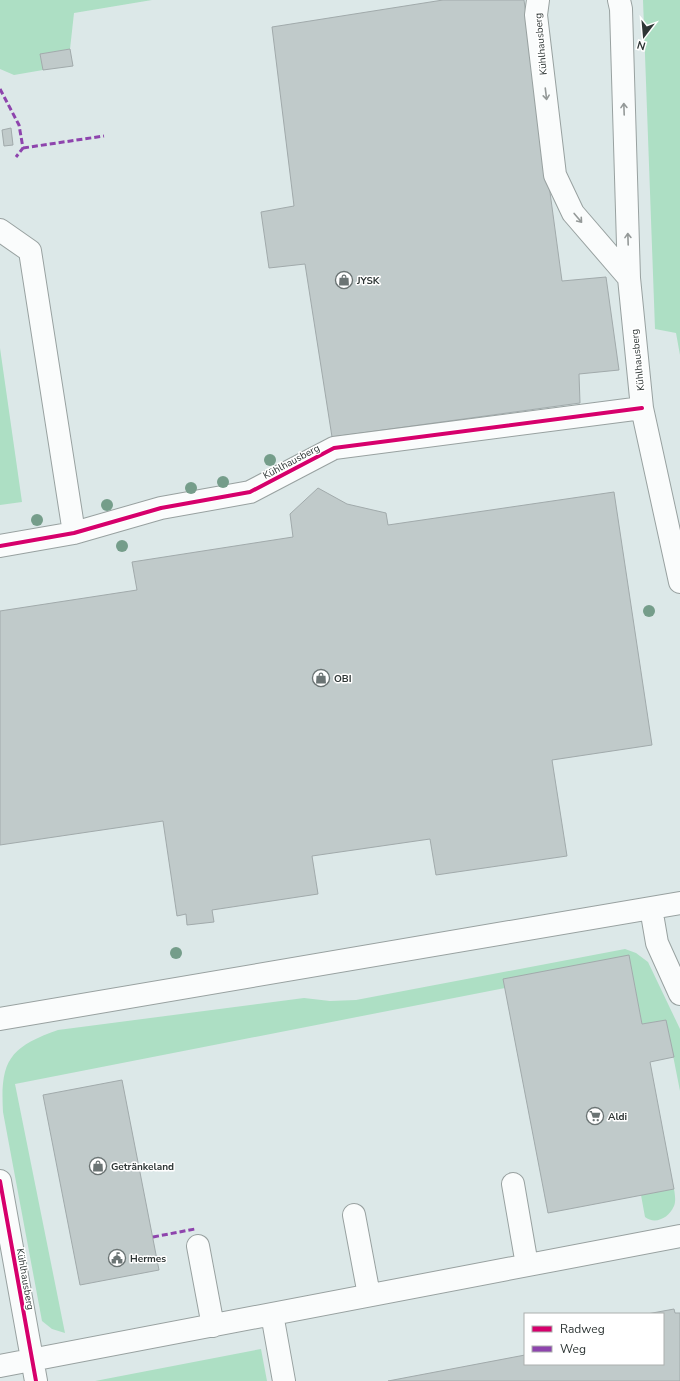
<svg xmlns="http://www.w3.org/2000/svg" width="680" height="1381" font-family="'Nunito Sans',sans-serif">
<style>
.green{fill:#addfc4}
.building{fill:#c0caca;stroke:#a1aaab}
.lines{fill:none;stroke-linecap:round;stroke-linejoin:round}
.minor-casing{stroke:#98a1a0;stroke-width:24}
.minor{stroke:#fafcfc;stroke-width:22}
.quiet{stroke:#8e44ad;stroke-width:3;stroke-dasharray:6 3;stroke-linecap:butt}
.cycleway-casing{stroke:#fff;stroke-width:6}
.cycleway{stroke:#d6006c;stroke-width:4}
.tree{fill:#759d8a}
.oneway{stroke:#949998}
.labels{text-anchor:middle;stroke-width:3;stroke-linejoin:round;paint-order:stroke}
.street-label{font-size:10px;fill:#2e3635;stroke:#fff}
.poi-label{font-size:10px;font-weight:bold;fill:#2e3635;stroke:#fff;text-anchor:start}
</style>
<rect width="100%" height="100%" fill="#dce8e8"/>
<path class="green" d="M0 0H152L74 13 70 49 40 54 43 70 14 75 0 69Z
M643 0H680V355L676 333 655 329Z
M0 348 22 502 0 505Z
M625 949 636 953 648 962 680 1029V1091L666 1020 642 1024 629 956 505 988 15 1084 65 1333 52 1329 42 1321 3 1112C0 1060 10 1047 58 1030L304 998 330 1001 356 1000Z
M674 1189C675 1195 676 1201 674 1206 669 1218 655 1225 645 1217L641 1195Z
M261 1349 267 1381H95Z"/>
<path class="building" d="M443 0H524L562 281 606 277 619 370 579 374 580 403 332 437 305 264 269 268 261 212 294 206 272 27Z
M70 49 73 66 43 70 40 54Z
M11 128 13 145 4 146 2 130Z
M318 488 347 504 386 513 388 525 614 492 652 745 552 760 567 856 436 875 430 839 312 856 318 894 212 910 214 922 187 925 186 914 177 916 163 821 0 845V611L137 590 132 562 293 537 290 514Z
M629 955 642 1024 666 1020 674 1057 650 1062 674 1189 548 1213 503 979Z
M122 1080 159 1270 80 1285 43 1095Z
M674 1309 675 1313H680V1381H388L525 1355V1364H663V1314H647Z"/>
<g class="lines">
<g class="minor-casing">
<path id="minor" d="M538 0 536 15 555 175 573 213 629 278
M619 0 621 9 629 278 642 408 680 582
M0 230 30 251 74 533
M0 546 74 533 161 508 250 492 334 448 642 408
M651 908 657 943 680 994
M0 1019 680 903
M0 1181 36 1381
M513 1184 527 1265
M354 1215 369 1295
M198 1246 213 1326
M272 1314 284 1381
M0 1366 680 1236"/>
</g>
<use href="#minor" class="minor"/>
<path class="quiet" d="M0 89 19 125 23 148 16 157
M23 148 104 136
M153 1237 195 1229"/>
<g class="cycleway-casing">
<path id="cycleway" d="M0 546 74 533 161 508 250 492 334 448 642 408
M0 1181 36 1381"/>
</g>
<use href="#cycleway" class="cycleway"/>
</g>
<g class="tree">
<circle cx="270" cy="460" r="6"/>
<circle cx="223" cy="482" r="6"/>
<circle cx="191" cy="488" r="6"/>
<circle cx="107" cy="505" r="6"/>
<circle cx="37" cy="520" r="6"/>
<circle cx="122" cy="546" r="6"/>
<circle cx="649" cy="611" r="6"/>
<circle cx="176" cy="953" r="6"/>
</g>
<defs><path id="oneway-shaft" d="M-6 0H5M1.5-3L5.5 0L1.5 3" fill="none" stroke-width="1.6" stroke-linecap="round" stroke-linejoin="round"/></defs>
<g class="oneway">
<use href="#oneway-shaft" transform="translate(546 94) rotate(83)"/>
<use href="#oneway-shaft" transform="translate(624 109) rotate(-92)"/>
<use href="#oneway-shaft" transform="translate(578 218) rotate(50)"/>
<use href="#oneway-shaft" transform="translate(628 239) rotate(-92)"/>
</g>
<defs>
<g id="shop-ring" transform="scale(0.9)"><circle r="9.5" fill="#fff" stroke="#6b7474" stroke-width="1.5"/><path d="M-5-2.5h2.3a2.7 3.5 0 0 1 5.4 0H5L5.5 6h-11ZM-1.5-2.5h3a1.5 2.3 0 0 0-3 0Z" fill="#6b7474"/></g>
<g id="supermarket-ring" transform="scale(0.9)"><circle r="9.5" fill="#fff" stroke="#6b7474" stroke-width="1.5"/><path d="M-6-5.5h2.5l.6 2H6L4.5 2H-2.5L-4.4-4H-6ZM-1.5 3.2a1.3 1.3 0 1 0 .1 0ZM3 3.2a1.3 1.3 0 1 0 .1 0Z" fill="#6b7474"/></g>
<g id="civic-ring" transform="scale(0.9)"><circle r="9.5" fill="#fff" stroke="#6b7474" stroke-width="1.5"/><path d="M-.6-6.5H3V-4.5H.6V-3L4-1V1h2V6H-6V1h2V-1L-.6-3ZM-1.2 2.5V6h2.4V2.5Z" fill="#6b7474"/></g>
</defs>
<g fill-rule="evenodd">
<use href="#shop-ring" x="344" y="280"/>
<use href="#shop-ring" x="321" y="678"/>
<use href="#supermarket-ring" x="595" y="1116"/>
<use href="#shop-ring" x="98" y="1166"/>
<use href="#civic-ring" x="117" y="1258"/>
</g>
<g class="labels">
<g class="street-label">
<text transform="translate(540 44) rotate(-95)" y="4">Kühlhausberg</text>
<text transform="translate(637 360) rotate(-96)" y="4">Kühlhausberg</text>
<text transform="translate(291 461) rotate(-28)" y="4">Kühlhausberg</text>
<text transform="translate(26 1279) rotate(80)" y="4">Kühlhausberg</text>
</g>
<g class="poi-label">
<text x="357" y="284">JYSK</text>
<text x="334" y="682">OBI</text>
<text x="608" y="1120">Aldi</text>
<text x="111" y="1170">Getränkeland</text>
<text x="130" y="1262">Hermes</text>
</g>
</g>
<rect x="524" y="1313" width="140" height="52" fill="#ffffff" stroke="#abafae"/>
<rect x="532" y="1326" width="20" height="6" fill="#d6006c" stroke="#abafae"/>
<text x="560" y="1333" font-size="12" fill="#2e3635">Radweg</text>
<rect x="532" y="1346" width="20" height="6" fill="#8e44ad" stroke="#abafae"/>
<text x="560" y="1353" font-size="12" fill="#2e3635">Weg</text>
<g transform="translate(644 36) rotate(196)" stroke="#ffffff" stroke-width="3" paint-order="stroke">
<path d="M0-3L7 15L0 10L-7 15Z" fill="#2e3635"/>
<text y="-6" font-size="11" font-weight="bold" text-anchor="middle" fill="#2e3635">N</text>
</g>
</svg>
